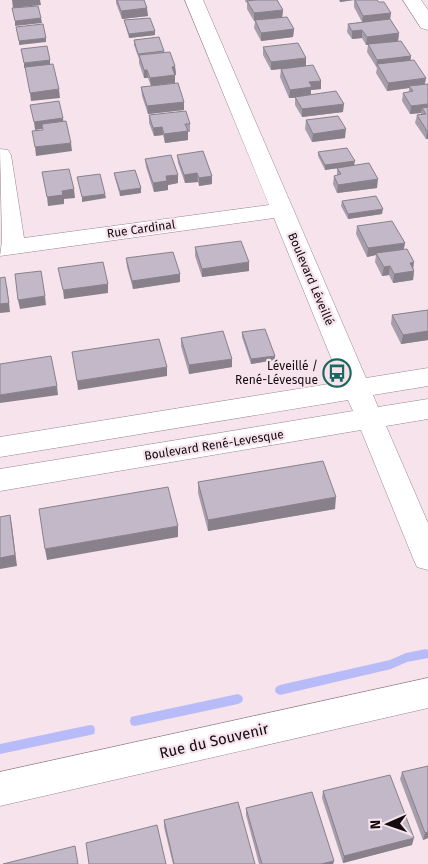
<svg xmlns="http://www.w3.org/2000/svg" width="428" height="864" font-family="'Fira Sans',sans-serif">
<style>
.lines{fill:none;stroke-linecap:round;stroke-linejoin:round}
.stream{fill:#b7bbf8;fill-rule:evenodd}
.minor-casing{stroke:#98878f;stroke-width:1}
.minor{fill:#fff;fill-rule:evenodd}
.wall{fill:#a79eac}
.shaded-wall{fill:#88818c}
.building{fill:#c2b8c8;stroke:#88818c}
.labels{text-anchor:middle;stroke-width:4.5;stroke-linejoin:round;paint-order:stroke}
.street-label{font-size:12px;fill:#120c0f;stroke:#f6e3ec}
.poi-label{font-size:12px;fill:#120c0f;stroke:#f6e3ec;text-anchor:end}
.near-street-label{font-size:15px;fill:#120c0f;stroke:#f6e3ec}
</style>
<rect width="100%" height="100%" fill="#f6e3ec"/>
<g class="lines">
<path class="stream" d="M426 649 428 650V658L407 662 391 669 280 695 276 693 275 690 276 687 280 685 390 660 406 653Z
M238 694 242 696 243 699 242 702 238 704 135 726 131 725 130 721 131 717 135 716Z
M90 725 94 726 95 730 94 734 90 735 0 754V744Z"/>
<g class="minor-casing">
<path id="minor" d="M185 0H203L366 378 428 368V386L373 395 378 407 428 399V419L386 426 428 523V570L417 567 413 558 361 430 0 491V469L353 411 348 400 0 457V437L341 382 274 218 0 256 2 241 0 149 8 150 11 155 24 238 269 205Z
M403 0H421L428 10V30L421 28Z
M428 678V708L0 806V772Z"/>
</g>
<use href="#minor" class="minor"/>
</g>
<path class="wall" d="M116 0H144L148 16 122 19 116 3Z
M245 0H277L283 10 282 17 294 29 293 37 261 41 254 28 255 21H254L247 9V2L246 3Z
M339 0H377L390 19 399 33 398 41 411 56 410 61 426 78 425 84H428V139H426L415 123 417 115 421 114V113L410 114 402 101 403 93 409 92V88L387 91 376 73 377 68 367 52 368 45H366L362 38 352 39 347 32 348 24 362 22 354 7V0L340 2Z
M124 20 155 35 129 38 125 24Z
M134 40 164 51 175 66 176 75 151 86 148 78H144L139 63V59L134 45Z
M263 47 306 58V66L321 89 311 90V95L343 112 302 117 295 105V98H289L280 77 281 69 271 70 263 55Z
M141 87 184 110 148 114 142 96Z
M149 115 190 124V132H188V140L165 143 163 135 154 136 149 123Z
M306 120 345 138 312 142 305 129Z
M318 152 354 165 377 188 337 193 333 184 334 176 337 175V168L325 170 318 156Z
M177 155 212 184 199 186 198 182 185 183 178 163Z
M145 159 178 183 168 185V190L154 192 146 167Z
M114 173 141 188V193L120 196 115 178Z
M342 201 382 214 348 219 341 206Z
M357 226 405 243 404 249 414 271 413 280 393 283 389 275 382 276 375 262 376 255 367 257 356 234Z
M195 247 249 271 202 277 195 256Z
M126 258 180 282 133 289 127 267Z
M428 310V340L401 344 391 324 392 315Z
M242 332 275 356V360L251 364 242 337Z
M181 338 232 367 189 374 181 346Z
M198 482 335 509 208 531 198 493Z
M402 772 428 838 423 840 400 779Z
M323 791 412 845 343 863 322 798Z
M246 808 334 861 333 864H259L246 815Z
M164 820 255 864H173L164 827Z"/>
<path class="shaded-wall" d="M12 0H40L41 5 13 8Z
M340 0H354L340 2Z
M147 8 148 16 122 19 121 11Z
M283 10 282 18 254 21V13Z
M391 13 390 21 362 24 363 16Z
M41 18 42 23 15 26V21Z
M294 29 293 37 261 41V33Z
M362 30V38L352 39V31Z
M155 31V35L129 38V34Z
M399 33 398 41 366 45 367 37Z
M46 38V42L19 45V41Z
M411 56 410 64H377L376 68 377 60Z
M306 58V66L271 70V62Z
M50 60V65L24 68V63Z
M175 66 176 75H172V67Z
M144 70H147L148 78H144Z
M175 75V83L151 86 150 78Z
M426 78 424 86H409V88L387 91 388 83Z
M321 81V89L311 90V96L289 98 290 90 309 82Z
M59 89 60 98 31 101 30 93Z
M184 102V110L148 114 147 106Z
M344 104 343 112 302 117V109Z
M428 104V112L422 108 421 113 410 114 411 106Z
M63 118 64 127 42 124V129L35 130 34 122Z
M162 127 163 135 154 136 153 128Z
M346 129 345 138 312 142 313 134Z
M188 131V140L165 143 164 134Z
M427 131H428V139H426Z
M71 143 72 151 36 156 35 147Z
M355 161 354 166 325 170V165Z
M197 173 198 182 185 183 184 175Z
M178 175V183L168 185V190L154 192 153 183 166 176Z
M212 176V184L199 186V178Z
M378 179 377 188 337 193 338 185Z
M141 188V193L120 196V191Z
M74 189 75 198 64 199V204L48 206 47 197 62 191Z
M105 194 106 198 82 202V197Z
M383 209 382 214 348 219V214Z
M405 243 403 251 376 253V255L367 257 368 248Z
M249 262V271L202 277V269Z
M414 262 413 271 410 263Z
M390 266 389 275 382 276 384 267Z
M414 271 413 280 393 283 394 274Z
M180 274V282L133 289 132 281Z
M108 284V293L64 299 63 290Z
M7 286 10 312 0 313V304Z
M45 296 46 305 20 309 18 300Z
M428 331V340L401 344 403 335Z
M275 356V360L251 364V359Z
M232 359V367L189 374V365Z
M167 367V376L78 390 77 381Z
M57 386 58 395 0 403V395Z
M336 497 335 509 208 531V520Z
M10 515 12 526 17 566 0 569V558Z
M178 526V537L47 560 45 549Z
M428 832V838L423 840 425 833Z
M414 838 412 845 343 863 344 856Z
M334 861 333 864H321Z"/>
<path class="building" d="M117 0H144L147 8 121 11Z
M256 0H277L283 10 254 13 247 1Z
M355 0H377L379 2H384L391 13 363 16Z
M38 6 41 18 15 21 12 8Z
M287 17 294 29 261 33 255 20Z
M150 18 155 31 129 34 124 20Z
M390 19 399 33 367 37 362 30 352 31 348 24Z
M43 24 46 38 19 41 16 27Z
M159 37 164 51 138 54 134 40Z
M401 41 411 56 377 60 368 44Z
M298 43 306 58 271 62 263 47Z
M47 46 50 60 24 63 21 49Z
M170 52 175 66 172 67 175 75 150 78 147 70H144L139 55Z
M414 60 426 78 388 83 377 64Z
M53 64 59 89 30 93 25 67Z
M313 65 321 81 309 82 312 87 290 90 281 69Z
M178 83 184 102 147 106 141 87Z
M428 84V104L411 106 403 93 413 91 409 86Z
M336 91 344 104 302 109 295 97Z
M59 101 63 118 34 122 30 105Z
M428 107V131H427L417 115 426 114 422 108Z
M186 111 190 124H185L188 131 164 134 162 127 153 128 149 115Z
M338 116 346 129 313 134 306 120Z
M66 121 71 143 35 147 32 131 43 130 42 124Z
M347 148 355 161 325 165 318 152Z
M203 151 212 176 199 178 197 173 184 175 177 155Z
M171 155 178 175 166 176 167 181 153 183 145 159Z
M369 163 378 179 338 185 334 176 341 174 337 168Z
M69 169 74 189 62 191 63 195 47 197 42 172Z
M135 170 141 188 120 191 114 173Z
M100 174 105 194 82 197 77 177Z
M376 196 383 209 348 214 342 201Z
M392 221 405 243 368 248 357 226Z
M241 241 249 262 202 269 195 247Z
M407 249 414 262 410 263 414 271 394 274 390 266 384 267 376 253Z
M173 252 180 274 132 281 126 258Z
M103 262 108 284 63 290 58 268Z
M41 271 45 296 18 300 15 274Z
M5 277 9 303 0 304V278Z
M428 310V331L403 335 392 315Z
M265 329 275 356 251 359 242 332Z
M223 331 232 359 189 365 181 338Z
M159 339 167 367 77 381 72 352Z
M51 356 57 386 0 395V364Z
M323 461 336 497 208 520 198 482Z
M168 487 178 526 45 549 39 509Z
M10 515 15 555 0 558V517Z
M428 766V832L425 833 402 772Z
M390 775 414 838 344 856 323 791Z
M312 792 334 861 321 864H262L246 808Z
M238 802 255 864H174L164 820Z
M157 825 166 864H89L86 843Z
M75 846 78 864H3Z"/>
<defs>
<g id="bus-ring" transform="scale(1.4375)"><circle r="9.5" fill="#f6e3ec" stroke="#1b665d" stroke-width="1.5"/><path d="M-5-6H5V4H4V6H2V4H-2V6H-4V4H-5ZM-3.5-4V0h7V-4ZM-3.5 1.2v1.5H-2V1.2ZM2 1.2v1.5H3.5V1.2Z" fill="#1b665d"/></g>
</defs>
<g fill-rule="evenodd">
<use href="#bus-ring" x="337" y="373"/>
</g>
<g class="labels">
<g class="street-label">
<text transform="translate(141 229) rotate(-8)" y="4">Rue Cardinal</text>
<text transform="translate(311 279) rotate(67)" y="4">Boulevard Léveillé</text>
<text transform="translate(214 445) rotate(-9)" y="4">Boulevard René-Levesque</text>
</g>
<g class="poi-label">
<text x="318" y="370">Léveillé /<tspan x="318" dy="14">René-Lévesque</tspan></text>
</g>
<g class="near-street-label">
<text transform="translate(214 741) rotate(-13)" y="5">Rue du Souvenir</text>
</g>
</g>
<g transform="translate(388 824) rotate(268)" stroke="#f6e3ec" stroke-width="4" paint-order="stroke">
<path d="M0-4L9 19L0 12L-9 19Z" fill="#120c0f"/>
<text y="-8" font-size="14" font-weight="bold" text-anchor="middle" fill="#120c0f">N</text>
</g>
</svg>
